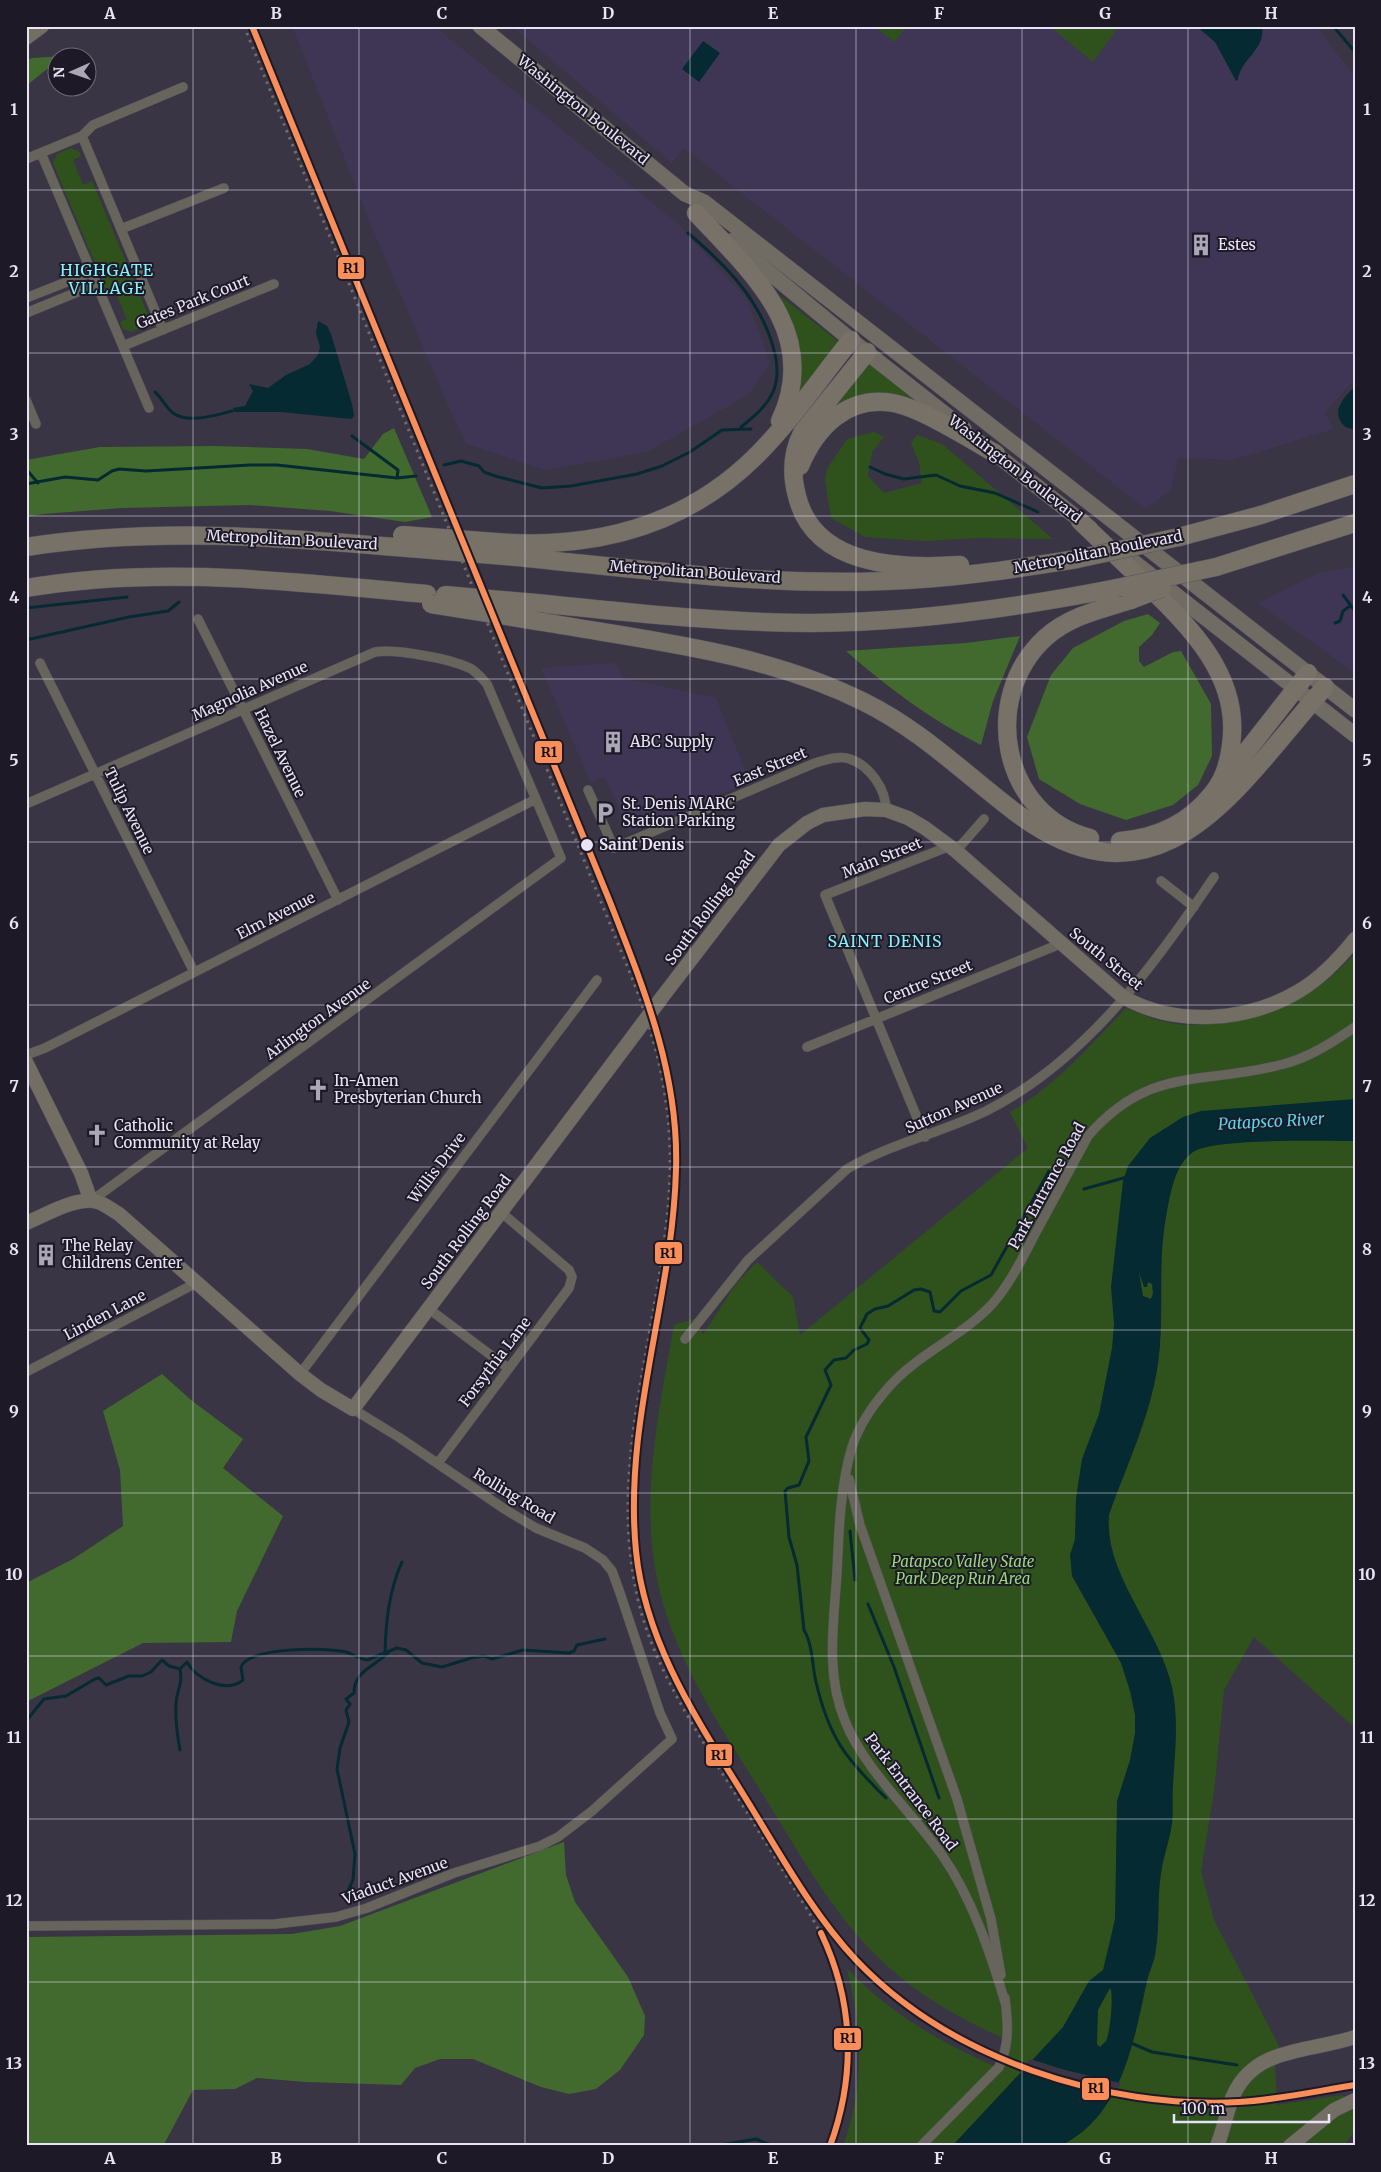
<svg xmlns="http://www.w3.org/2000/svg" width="1381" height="2172" font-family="Merriweather,serif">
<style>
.built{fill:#3f3655}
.green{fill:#2f521d}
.forest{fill:#426a2e}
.water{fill:#052a32;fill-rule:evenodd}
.pier{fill:#3a3544}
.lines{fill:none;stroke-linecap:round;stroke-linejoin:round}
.stream{stroke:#052a32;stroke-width:3}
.street-casing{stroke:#57535f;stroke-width:10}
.secondary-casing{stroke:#57535f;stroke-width:15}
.primary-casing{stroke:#57535f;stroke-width:16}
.highway-casing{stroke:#57535f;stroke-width:19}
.street{stroke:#67645c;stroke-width:9}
.secondary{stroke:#726e63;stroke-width:14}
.primary{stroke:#716c63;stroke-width:15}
.highway{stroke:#777168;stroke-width:18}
.rail{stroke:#706c6e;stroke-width:3;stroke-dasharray:2.5 5;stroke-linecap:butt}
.secondary-bridge-casing{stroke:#57535f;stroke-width:15;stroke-linecap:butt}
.highway-bridge-casing{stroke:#57535f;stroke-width:19;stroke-linecap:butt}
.secondary-bridge{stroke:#726e63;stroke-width:14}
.highway-bridge{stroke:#777168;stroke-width:18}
.rail-1-casing{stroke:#1d1926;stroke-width:10}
.rail-1{stroke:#fa8e5a;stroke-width:6}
.grid{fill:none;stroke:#e8e4f6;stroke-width:1;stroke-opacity:0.55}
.stop-dot{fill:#e8e4f6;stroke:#1d1926;stroke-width:2}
.labels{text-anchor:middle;stroke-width:4;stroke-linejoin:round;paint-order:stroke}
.street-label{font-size:15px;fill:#e8e4f6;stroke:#1d1926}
.poi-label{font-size:15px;fill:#e8e4f6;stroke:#1d1926;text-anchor:start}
.stop-label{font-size:15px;font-weight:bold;fill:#e8e4f6;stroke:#1d1926;text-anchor:start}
.park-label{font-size:15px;font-style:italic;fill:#98da7a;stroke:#1d1926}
.neighbourhood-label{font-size:16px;letter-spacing:1px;fill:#86f1fc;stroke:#1d1926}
.water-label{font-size:16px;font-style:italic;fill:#58d8ef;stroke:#1d1926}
.line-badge{stroke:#1d1926;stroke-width:2}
.pale-badge-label{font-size:14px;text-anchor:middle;font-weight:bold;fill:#111}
.neatline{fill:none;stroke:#e8e4f6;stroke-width:2}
.grid-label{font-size:16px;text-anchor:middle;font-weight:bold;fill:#e8e4f6}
</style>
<rect width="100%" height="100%" fill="#3a3544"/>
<path class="built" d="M292 26H434L676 222 746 298 770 362 748 395 647 452 545 470 467 444 451 412 371 225Z
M512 26H1316L1355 77V379L1325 413 1333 429 1233 460 1178 458 1171 490 1146 509 684 148 672 163Z
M1355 567V673L1258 603 1319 573Z
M616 663 622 678 716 698 750 782 630 833 605 777 591 783 541 668Z"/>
<path class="green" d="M874 26H907L894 42Z
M1057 26H1119L1093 62 1054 30Z
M71 148 80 152 81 156 73 160 83 185 92 181 149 317 146 326 131 332 123 329 120 322 127 319 115 292 108 294 53 163 57 154Z
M775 292 839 342 794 402Z
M866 364H870L921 406 834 408Z
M874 432 884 437 872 452 868 476 884 493 922 483 919 462 911 443 917 435 942 444 1053 539 978 538 924 541 865 537 831 518 825 481 827 469 847 439Z
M1355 953V1728L1254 1637 1224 1690 1214 1791 1201 1871 1214 1920 1280 2048 1275 2067 1277 2105 1342 2095 1355 2103V2130L1344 2146H843C865 2087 862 2029 847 1969 892 2014 936 2040 994 2066L1003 2038C960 2019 920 1996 885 1964 837 1920 804 1861 770 1806 722 1728 663 1647 653 1553 644 1477 661 1400 674 1325L697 1318 703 1335 735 1285 757 1262 793 1297 800 1335 1028 1148 1010 1112C1053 1088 1092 1044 1126 1008 1143 1015 1159 1022 1177 1024 1189 1026 1203 1024 1215 1023 1270 1018 1319 996 1355 953Z"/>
<path class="forest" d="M63 56 58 58 57 61 26 86V61L32 58Z
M394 428 432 517 405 522 330 511 249 505 122 508 43 514 26 517V460L100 447 214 446 307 449 364 459 383 434Z
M1148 614 1160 623 1152 635 1139 647V661L1144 667 1173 652 1181 651 1211 704 1212 756 1198 785 1173 805 1126 820 1080 804 1039 779 1027 737 1051 675 1073 648 1124 621Z
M1020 636 993 701 981 745C932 721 887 687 846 651L966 643Z
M162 1374 191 1400 243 1439 223 1468 283 1516 237 1611 231 1642 143 1643 26 1702V1583L73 1559 123 1526 120 1470 103 1411Z
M564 1842 566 1875 575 1902 628 1977 645 2016 644 2035 620 2070 596 2089 569 2094 541 2087 473 2059H440L415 2068 401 2085 306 2082 257 2078 235 2089 193 2090 163 2146H26V1937L292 1934 340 1926Z"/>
<path class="water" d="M1196 26H1262C1266 50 1240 59 1238 80L1236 81 1215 42Z
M703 41 720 53 699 82 682 69Z
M318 321 327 326 331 334 352 404 354 416 351 419 281 412H234L233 408 245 406 253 391 249 384 268 388 286 375 310 364 318 355 320 347 316 333Z
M1355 386V429C1348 429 1344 427 1341 422 1332 408 1346 396 1355 386Z
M1355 1099V1141C1325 1141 1214 1138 1193 1152 1174 1165 1170 1196 1166 1217 1157 1265 1165 1315 1158 1364 1150 1418 1127 1464 1109 1515 1104 1575 1159 1628 1172 1687 1179 1719 1175 1752 1173 1785 1172 1799 1174 1815 1171 1830 1168 1845 1163 1859 1161 1874 1157 1899 1160 1924 1156 1949 1155 1962 1148 1973 1146 1986 1133 2045 1121 2117 1060 2146H956L953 2145 1063 2027 1089 1981 1103 1970 1109 1945 1115 1919 1117 1801 1130 1760 1135 1733V1715L1130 1691 1121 1663 1072 1576 1070 1555 1075 1539 1076 1498 1082 1459 1099 1414 1112 1348 1114 1324 1111 1287 1123 1181 1128 1166 1150 1138 1183 1117 1201 1111ZM1139 1272 1144 1287H1147L1148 1282 1152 1284 1153 1293 1151 1299 1143 1296ZM1110 1988C1114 1994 1110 2034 1106 2041 1105 2042 1101 2046 1100 2047L1097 2044 1098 2010Z"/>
<path class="pier" d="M1030 2059 1065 2070 1121 2083 1114 2095 1074 2087 1021 2070Z"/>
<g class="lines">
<path class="stream" d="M1333 26 1355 52
M688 233C723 263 754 293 770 337 775 351 779 368 776 382 773 401 755 416 741 427
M155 392C162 398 166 408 173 413 188 424 217 415 232 411
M352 436 398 470 397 478
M444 465 461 461 479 466 484 472 495 476 542 488 571 486 637 474 662 466 690 452 722 430 751 429
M870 467 885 474 904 479 936 475 960 486 995 493 1038 512
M26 469 38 483
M26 484 65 477 98 480 112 471 119 469 146 471 250 465H277L397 478 416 476
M1343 595 1355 611
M26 608 127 597
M1335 623 1340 621 1343 611 1350 606
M26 640 129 617 168 611 179 602
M1084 1189 1127 1177
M850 1531 855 1580
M868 1604 894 1667 939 1798
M385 1652C386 1620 389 1591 402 1562
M180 1669 187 1662C196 1679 226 1694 243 1680L241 1667C249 1647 326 1647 346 1652 353 1654 359 1659 367 1660L397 1648 406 1650 422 1663 442 1667 471 1658 484 1656 492 1659 523 1650 569 1653 574 1651 577 1645 605 1639
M180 1669C183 1684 177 1689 176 1703 175 1720 177 1734 180 1750
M26 1721 44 1699 66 1696 95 1679 99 1678 106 1685 129 1676H142L151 1672 162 1660 169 1666 180 1669
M886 1798C846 1759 829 1738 816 1682 812 1666 813 1645 804 1630L797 1565 789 1537 785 1491 788 1488 799 1485 809 1461 806 1437 831 1385 825 1370 834 1360 846 1358 854 1350 867 1344 869 1340 860 1328 867 1314 875 1309 888 1306 914 1290 921 1289 930 1292 934 1311 940 1312 961 1291 991 1275 1049 1171
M349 1889 353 1880 355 1854 337 1769 340 1748 349 1722 346 1710 350 1704 346 1699 354 1693C354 1671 375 1666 388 1653
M1131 2043 1152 2052 1237 2065
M715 2146 756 2139 773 2146"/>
<g class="street-casing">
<path id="street" d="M82 136 163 330
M41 153 149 408
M26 159 82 136 93 125 183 87
M121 229 224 188
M26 298 92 272
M26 313 97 284
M123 346 274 284
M26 400 36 424
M198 619 338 900
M40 663 194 972
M588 790 614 848 815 763C825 760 839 755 850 759 870 766 886 789 886 810
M26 804 375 652C396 649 455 659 473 670 478 674 483 679 487 684L561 858 91 1201
M956 851 984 819
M1161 881 1194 907
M807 1047 1060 944
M26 1055 45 1048 536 799
M925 1137 825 895 950 846
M429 1309 508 1368
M685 1339 748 1260 847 1169C889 1144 941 1133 986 1111 1084 1062 1154 966 1214 877
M26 1372 196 1283
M300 1374 597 980
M438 1463 569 1288 572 1277 569 1270 502 1213
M849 1479 860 1525 957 1799 991 1919 1001 1975
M26 1926 275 1924 336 1917 367 1908 454 1873 540 1846 558 1837 592 1811 672 1739 660 1713 620 1593 612 1571 603 1560 585 1548 536 1528 506 1510 400 1438 353 1409
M1005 2002C990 1952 972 1898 942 1855 912 1812 864 1769 845 1721 825 1673 834 1622 837 1572 839 1531 840 1487 852 1447 859 1425 873 1405 888 1388 918 1353 964 1336 994 1302 1011 1282 1023 1257 1035 1234 1053 1201 1070 1169 1088 1136 1151 1064 1203 1086 1284 1064 1310 1057 1333 1042 1355 1027
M921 2146 999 2067C1010 2044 1008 2023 1005 1998"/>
</g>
<g class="secondary-casing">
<path id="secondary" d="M26 38 42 26
M663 996 779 845 807 823 823 815 865 809 886 810 908 818 925 828 956 851 1123 997C1176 1027 1247 1022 1299 991 1321 978 1339 959 1355 939
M26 1062 81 1173 91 1201
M26 1223C46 1215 76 1196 98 1202 106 1205 112 1210 119 1214L300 1374 321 1390 353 1409 634 1035
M1217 2146C1224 2129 1227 2109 1234 2094 1256 2046 1312 2052 1355 2037
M1290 2146 1334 2110 1355 2100"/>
</g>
<g class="primary-casing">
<path id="primary" d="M480 26 685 194 704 202 1355 710
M731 241 851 340 964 429
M988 448 1090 528
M1130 559 1355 735"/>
</g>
<g class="highway-casing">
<path id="highway" d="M696 213C751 272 822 333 780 421
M867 352 802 433C792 453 791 474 797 496 814 567 901 569 960 565
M800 466C816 428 847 395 893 403 921 408 970 439 996 454
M1080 521C1102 542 1124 563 1146 584 1191 628 1241 677 1231 745 1229 763 1224 780 1212 794 1189 823 1157 838 1120 841
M1179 537 1261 515 1355 484
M511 543C605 547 690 522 757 455 792 420 820 378 851 340
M26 547C153 527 281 537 408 548
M517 557C639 569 763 586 885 581 950 579 1014 569 1077 559
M1216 567 1355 523
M26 588C160 565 294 582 427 594
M536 603C628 612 720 623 812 623 915 622 1016 608 1117 588
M543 622C651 641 764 652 864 702 921 730 965 774 1015 812 1161 922 1237 786 1325 687
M1228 775 1308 673
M1090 838C1001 815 980 698 1045 638 1069 616 1102 609 1131 600"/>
</g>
<use href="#street" class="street"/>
<use href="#secondary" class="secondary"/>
<use href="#primary" class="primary"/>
<use href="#highway" class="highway"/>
<path class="rail" d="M244 26 630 973C655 1035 671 1098 670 1166 668 1317 599 1464 642 1615 657 1667 686 1714 714 1760 737 1797 761 1834 783 1871 804 1904 826 1937 838 1975 855 2032 850 2091 830 2146"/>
<g class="secondary-bridge-casing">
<path id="secondary-bridge" d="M634 1035 663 996"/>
</g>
<g class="highway-bridge-casing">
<path id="highway-bridge" d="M402 535 511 543
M408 548 517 557
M1077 559 1179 537
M1117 588 1216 567
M445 595 536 603
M1131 600 1162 588
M431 604 543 622"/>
</g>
<use href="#secondary-bridge" class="secondary-bridge"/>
<use href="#highway-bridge" class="highway-bridge"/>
<g class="rail-1-casing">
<path id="rail-1" d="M252 26 610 902C644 989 679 1074 676 1169 673 1297 623 1422 636 1551 645 1642 696 1718 743 1794 778 1850 811 1912 856 1960 950 2059 1105 2109 1239 2102 1277 2100 1317 2091 1355 2085
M821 1933C854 2002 856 2075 830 2146"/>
</g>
<use href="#rail-1" class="rail-1"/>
</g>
<path class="grid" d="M193 26V2146M359 26V2146M525 26V2146M690 26V2146M856 26V2146M1022 26V2146M1188 26V2146M26 190H1355M26 353H1355M26 516H1355M26 679H1355M26 842H1355M26 1005H1355M26 1167H1355M26 1330H1355M26 1493H1355M26 1656H1355M26 1819H1355M26 1982H1355"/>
<defs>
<g id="building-bare" transform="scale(1.725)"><path d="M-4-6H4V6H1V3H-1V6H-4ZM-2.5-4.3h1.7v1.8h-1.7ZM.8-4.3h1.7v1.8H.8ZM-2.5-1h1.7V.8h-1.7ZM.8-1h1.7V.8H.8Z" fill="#aba7b8" stroke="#1d1926" stroke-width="2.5" paint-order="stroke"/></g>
<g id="parking-bare" transform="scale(1.725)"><path d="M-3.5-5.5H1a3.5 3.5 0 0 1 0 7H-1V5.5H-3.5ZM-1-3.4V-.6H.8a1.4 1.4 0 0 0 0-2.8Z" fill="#aba7b8" stroke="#1d1926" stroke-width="2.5" paint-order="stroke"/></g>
<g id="church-bare" transform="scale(1.725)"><path d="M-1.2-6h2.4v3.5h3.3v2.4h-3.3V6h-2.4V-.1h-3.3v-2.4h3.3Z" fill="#aba7b8" stroke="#1d1926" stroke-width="2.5" paint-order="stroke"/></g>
</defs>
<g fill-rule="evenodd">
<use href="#building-bare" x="1201" y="245"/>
<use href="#building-bare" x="613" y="742"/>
<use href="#parking-bare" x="605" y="813"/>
<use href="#church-bare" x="318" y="1090"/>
<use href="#church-bare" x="97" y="1135"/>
<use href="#building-bare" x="46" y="1255"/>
</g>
<circle class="stop-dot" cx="587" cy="845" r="7"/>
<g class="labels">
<g class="street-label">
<text transform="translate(583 110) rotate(39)" y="5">Washington Boulevard</text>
<text transform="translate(193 302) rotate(-22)" y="5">Gates Park Court</text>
<text transform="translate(1015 469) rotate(38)" y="5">Washington Boulevard</text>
<text transform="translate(292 540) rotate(3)" y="5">Metropolitan Boulevard</text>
<text transform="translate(1098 552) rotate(-11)" y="5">Metropolitan Boulevard</text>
<text transform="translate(695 572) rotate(4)" y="5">Metropolitan Boulevard</text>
<text transform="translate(250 691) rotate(-24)" y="5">Magnolia Avenue</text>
<text transform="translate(280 753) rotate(64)" y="5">Hazel Avenue</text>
<text transform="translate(770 767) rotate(-23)" y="5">East Street</text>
<text transform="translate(129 811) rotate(64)" y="5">Tulip Avenue</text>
<text transform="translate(882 858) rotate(-22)" y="5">Main Street</text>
<text transform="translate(710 908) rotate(-53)" y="5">South Rolling Road</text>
<text transform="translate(276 916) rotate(-27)" y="5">Elm Avenue</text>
<text transform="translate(1106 959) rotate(39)" y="5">South Street</text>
<text transform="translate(928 982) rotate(-22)" y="5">Centre Street</text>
<text transform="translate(318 1019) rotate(-36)" y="5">Arlington Avenue</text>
<text transform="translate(954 1108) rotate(-24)" y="5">Sutton Avenue</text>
<text transform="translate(437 1168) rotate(-53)" y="5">Willis Drive</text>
<text transform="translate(1047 1186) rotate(-61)" y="5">Park Entrance Road</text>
<text transform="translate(466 1232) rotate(-53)" y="5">South Rolling Road</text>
<text transform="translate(105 1315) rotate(-28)" y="5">Linden Lane</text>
<text transform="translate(495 1362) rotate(-53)" y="5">Forsythia Lane</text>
<text transform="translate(514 1496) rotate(31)" y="5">Rolling Road</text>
<text transform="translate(911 1792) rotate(53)" y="5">Park Entrance Road</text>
<text transform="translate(395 1881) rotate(-20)" y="5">Viaduct Avenue</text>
</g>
<g class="poi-label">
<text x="1218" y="250">Estes</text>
<text x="630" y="747">ABC Supply</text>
<text x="622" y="809">St. Denis MARC<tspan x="622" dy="17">Station Parking</tspan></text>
<text x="334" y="1086">In-Amen<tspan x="334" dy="17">Presbyterian Church</tspan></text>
<text x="114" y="1131">Catholic<tspan x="114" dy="17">Community at Relay</tspan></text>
<text x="62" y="1251">The Relay<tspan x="62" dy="17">Childrens Center</tspan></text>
</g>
<g class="stop-label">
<text x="599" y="850">Saint Denis</text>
</g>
<g class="park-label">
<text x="963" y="1567">Patapsco Valley State<tspan x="963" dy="17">Park Deep Run Area</tspan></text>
</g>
<g class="neighbourhood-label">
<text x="107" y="276">HIGHGATE<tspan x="107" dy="18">VILLAGE</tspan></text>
<text x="885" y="947">SAINT DENIS</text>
</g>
<g class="water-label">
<text transform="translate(1271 1121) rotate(-3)" y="6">Patapsco River</text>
</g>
</g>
<g class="line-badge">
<rect x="337" y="256" width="28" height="24" rx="5" fill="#fa8e5a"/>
<rect x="534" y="740" width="29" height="24" rx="5" fill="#fa8e5a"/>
<rect x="654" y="1241" width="29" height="24" rx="5" fill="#fa8e5a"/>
<rect x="705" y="1743" width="28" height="24" rx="5" fill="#fa8e5a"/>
<rect x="833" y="2027" width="29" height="24" rx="5" fill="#fa8e5a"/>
<rect x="1081" y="2077" width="29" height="24" rx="5" fill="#fa8e5a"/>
</g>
<g class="pale-badge-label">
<text x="351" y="273">R1</text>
<text x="549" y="757">R1</text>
<text x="668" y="1258">R1</text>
<text x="719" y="1760">R1</text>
<text x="848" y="2043">R1</text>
<text x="1096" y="2093">R1</text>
</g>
<rect width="1381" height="2172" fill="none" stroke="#1d1926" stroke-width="55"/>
<g transform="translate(72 72) rotate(268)"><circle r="24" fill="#1d1926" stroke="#6e6a79"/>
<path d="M0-4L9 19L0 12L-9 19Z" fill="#aba7b8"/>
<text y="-8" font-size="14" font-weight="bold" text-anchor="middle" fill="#e8e4f6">N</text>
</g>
<path d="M1174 2114v8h155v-8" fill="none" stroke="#e8e4f6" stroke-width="2.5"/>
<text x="1181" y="2114" font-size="15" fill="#e8e4f6" stroke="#1d1926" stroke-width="4" paint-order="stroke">100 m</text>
<rect x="28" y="28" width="1326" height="2116" class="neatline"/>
<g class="grid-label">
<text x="110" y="19">A</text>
<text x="276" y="19">B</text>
<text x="442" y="19">C</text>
<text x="608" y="19">D</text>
<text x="773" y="19">E</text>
<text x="939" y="19">F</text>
<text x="1105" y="19">G</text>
<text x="1271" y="19">H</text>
<text x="14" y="115">1</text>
<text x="1367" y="115">1</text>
<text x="14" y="277">2</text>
<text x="1367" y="277">2</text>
<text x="14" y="440">3</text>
<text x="1367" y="440">3</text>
<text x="14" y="603">4</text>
<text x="1367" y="603">4</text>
<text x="14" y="766">5</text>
<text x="1367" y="766">5</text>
<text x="14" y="929">6</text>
<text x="1367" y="929">6</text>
<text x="14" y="1092">7</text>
<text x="1367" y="1092">7</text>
<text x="14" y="1255">8</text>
<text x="1367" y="1255">8</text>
<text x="14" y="1417">9</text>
<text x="1367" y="1417">9</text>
<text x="14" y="1580">10</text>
<text x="1367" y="1580">10</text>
<text x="14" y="1743">11</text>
<text x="1367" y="1743">11</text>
<text x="14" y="1906">12</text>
<text x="1367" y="1906">12</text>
<text x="14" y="2069">13</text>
<text x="1367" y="2069">13</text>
<text x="110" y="2164">A</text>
<text x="276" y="2164">B</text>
<text x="442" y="2164">C</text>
<text x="608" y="2164">D</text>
<text x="773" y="2164">E</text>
<text x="939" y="2164">F</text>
<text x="1105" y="2164">G</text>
<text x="1271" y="2164">H</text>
</g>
</svg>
